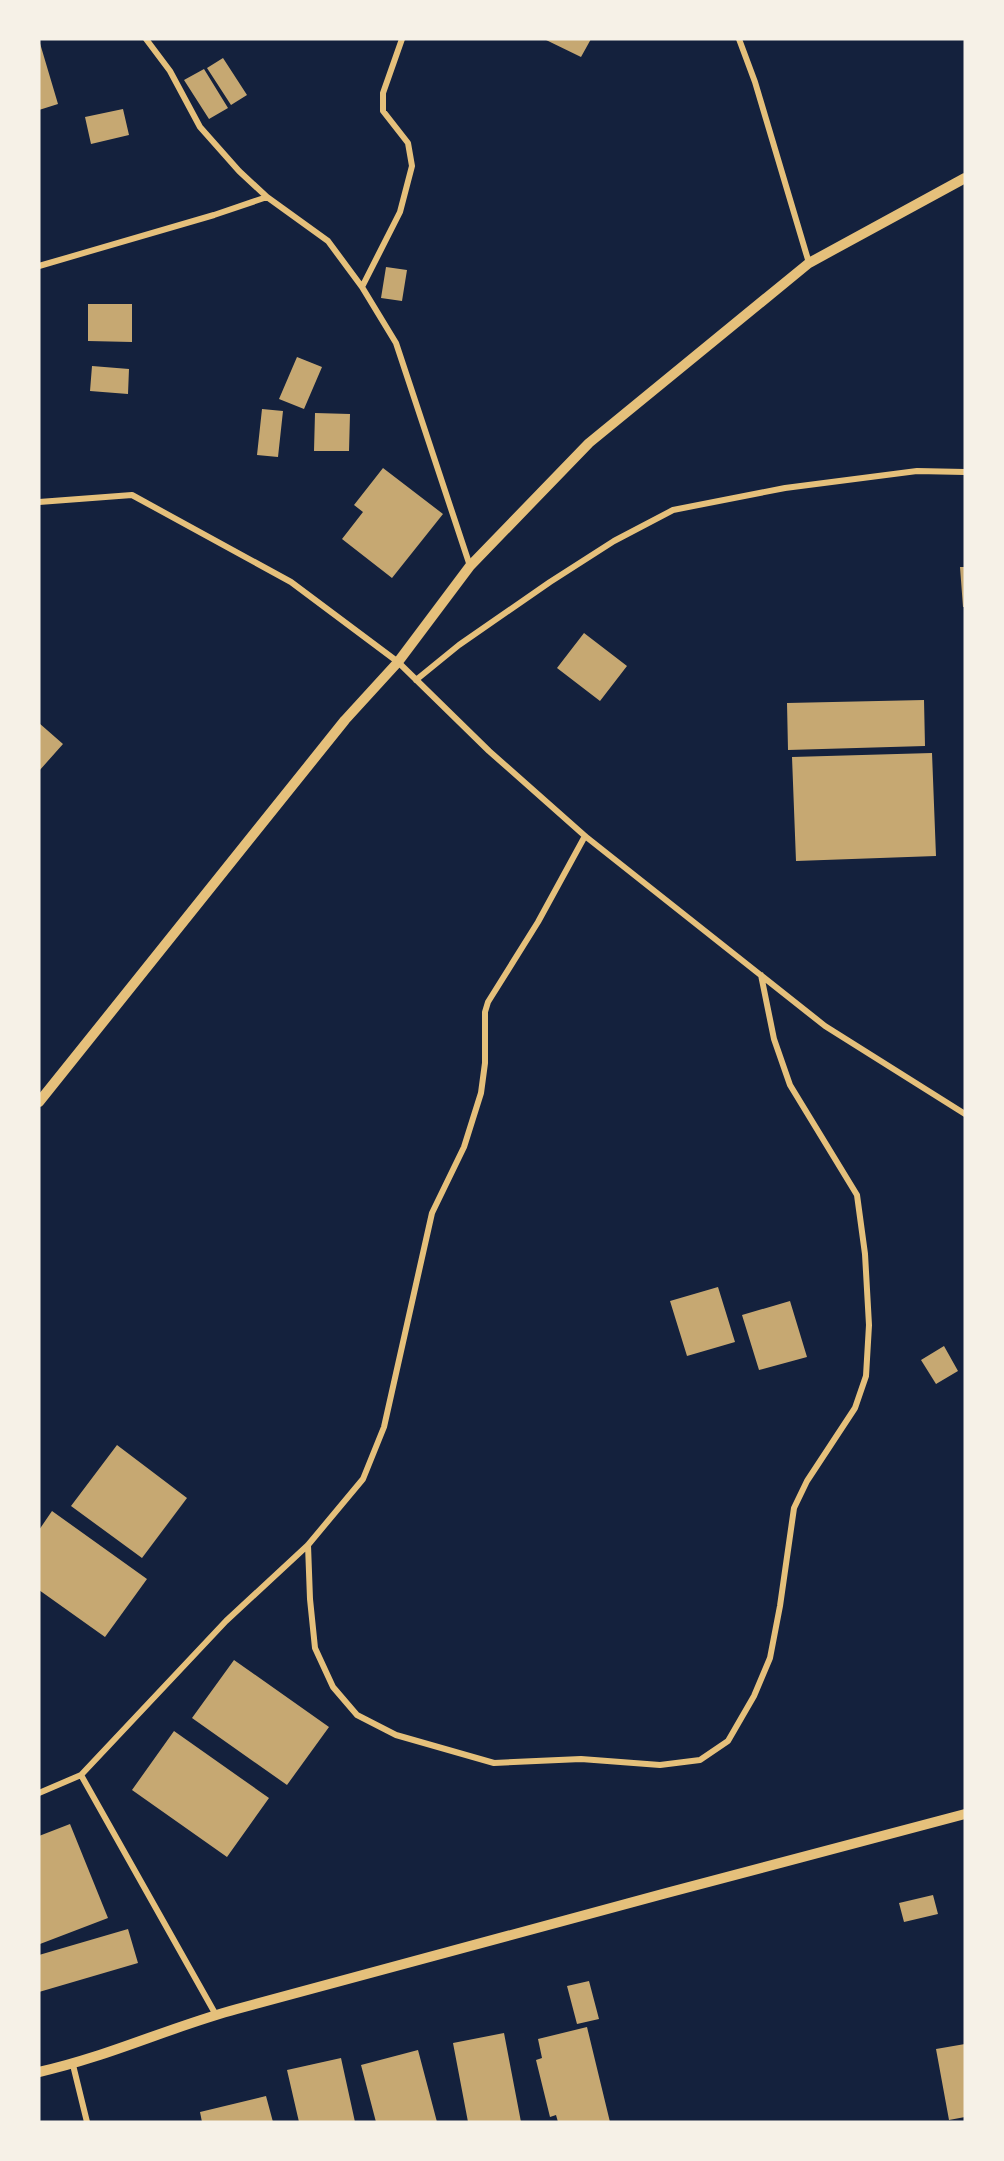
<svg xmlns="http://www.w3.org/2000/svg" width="1004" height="2161" font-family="Barlow,sans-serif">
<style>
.building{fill:#c6a872}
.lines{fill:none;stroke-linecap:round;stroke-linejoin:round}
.minor{stroke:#e5c07b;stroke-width:6}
.tertiary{stroke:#e5c07b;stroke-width:10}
</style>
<rect width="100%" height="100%" fill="#14213d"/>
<path class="building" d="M544 39H591L581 57Z
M39 40 58 104 39 110Z
M223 58 247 95 231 105 207 68Z
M204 69 228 108 209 119 184 80Z
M123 109 129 135 91 144 85 117Z
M386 267 407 270 402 301 381 298Z
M88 304H132V342L88 341Z
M297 357 322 367 304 409 279 399Z
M92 366 129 369 128 394 90 391Z
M262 409 283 411 278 457 257 455Z
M315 413 350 414 349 451H314Z
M383 468 443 514 392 578 342 539 363 512 354 505Z
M960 567H965V607H963Z
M584 633 627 666 600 701 557 668Z
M924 700 925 746 788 750 787 703Z
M39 723 63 744 39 771Z
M932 753 936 856 796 861 792 757Z
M718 1287 735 1342 687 1356 670 1301Z
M790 1301 807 1357 759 1370 742 1315Z
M944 1346 958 1371 936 1384 921 1360Z
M117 1445 187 1498 142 1558 71 1506Z
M52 1511 147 1579 105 1637 39 1590V1530Z
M234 1660 329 1727 287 1785 192 1718Z
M174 1731 269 1798 227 1857 132 1790Z
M70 1824 108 1918 40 1944 39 1836Z
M933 1895 938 1914 904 1922 899 1903Z
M128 1929 138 1963 39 1992V1955Z
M589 1981 599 2019 577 2024 567 1986Z
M587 2027 610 2122H558L556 2115 550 2117 536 2060 542 2058 538 2039Z
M504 2033 521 2122H468L453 2043Z
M965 2044V2117L949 2120 936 2049Z
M418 2050 437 2122H376L361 2065Z
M341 2058 355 2122H299L287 2070Z
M266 2096 273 2122H202L200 2112Z"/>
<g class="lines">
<path class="minor" d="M146 39 170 71 200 127 239 171 267 197 328 241 362 287 396 343 470 566
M739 39 755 82 809 263
M39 266 214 215 267 197
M362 287 400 212 412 166 408 143 383 111V93L402 39
M39 502 132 495 291 582 398 662 489 751 585 836 825 1026 965 1114
M416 680 459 645 550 582 614 541 673 510 785 488 917 471 965 472
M308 1545 310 1599 315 1648 333 1687 357 1715 396 1735 494 1763 581 1759 660 1765 700 1760 728 1741 754 1696 770 1658 780 1606 794 1508 807 1481 855 1408 866 1376 869 1325 865 1254 857 1195 790 1085 774 1039 761 975
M81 1775 216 2015
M39 1793 81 1775 226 1621 308 1545 363 1479 384 1427 432 1213 464 1147 481 1093 485 1063V1012L488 1002 538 922 585 836
M73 2065 87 2122"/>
<path class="tertiary" d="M39 1102 345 720 398 662 470 566 589 443 809 263 965 178
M39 2072C107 2057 170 2027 237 2009 479 1944 722 1877 965 1814"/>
</g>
<rect width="1004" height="2161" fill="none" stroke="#f6f1e7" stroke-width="81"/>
</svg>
